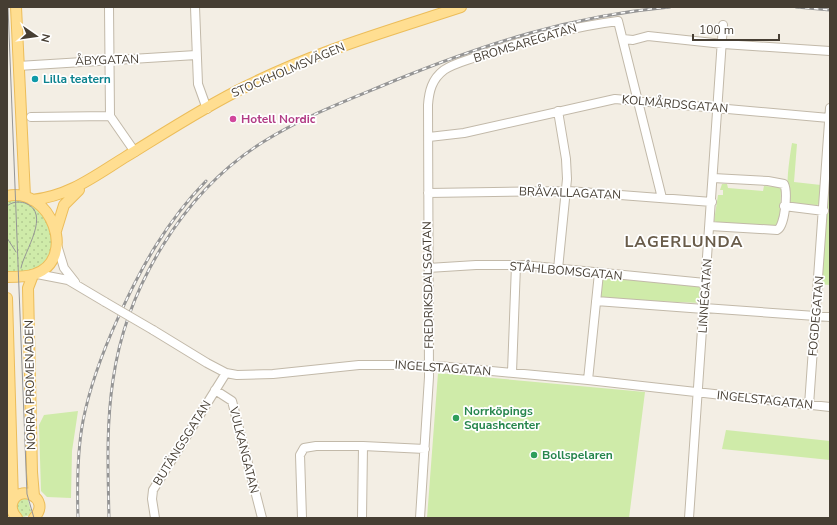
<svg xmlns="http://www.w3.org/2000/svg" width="837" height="525" font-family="'Nunito Sans',sans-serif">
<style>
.grass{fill:url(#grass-dots)}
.green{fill:#cfeba9}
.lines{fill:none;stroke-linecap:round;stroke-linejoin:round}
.minor-casing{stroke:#c2b9a9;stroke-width:10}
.major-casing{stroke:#ecbd5a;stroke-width:12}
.minor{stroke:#fff;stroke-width:8}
.major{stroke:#ffde91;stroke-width:10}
.tram{stroke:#959595;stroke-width:1}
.rail-casing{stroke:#959595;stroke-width:3}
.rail{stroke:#fff;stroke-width:1.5;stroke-dasharray:4.5;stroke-linecap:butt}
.minor-bridge-casing{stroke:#c2b9a9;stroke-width:10;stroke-linecap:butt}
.minor-bridge{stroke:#fff;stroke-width:8}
.culture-dot{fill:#0f9aa8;stroke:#fff;stroke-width:1.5}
.hotel-dot{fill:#d1479c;stroke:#fff;stroke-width:1.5}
.leisure-dot{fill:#2e9e5b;stroke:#fff;stroke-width:1.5}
.labels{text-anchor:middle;stroke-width:3.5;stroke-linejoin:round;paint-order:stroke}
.street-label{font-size:12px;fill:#463e33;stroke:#fff}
.culture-label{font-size:12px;font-weight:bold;fill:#0d838f;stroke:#fff;text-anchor:start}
.hotel-label{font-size:12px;font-weight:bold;fill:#b23c85;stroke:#fff;text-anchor:start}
.leisure-label{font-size:12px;font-weight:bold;fill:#27864d;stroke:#fff;text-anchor:start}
.district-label{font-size:16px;font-weight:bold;letter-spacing:1px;fill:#695c4a;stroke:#fff}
</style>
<defs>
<pattern id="grass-dots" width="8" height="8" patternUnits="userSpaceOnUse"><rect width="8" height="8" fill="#cfeba9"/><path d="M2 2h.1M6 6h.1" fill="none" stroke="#b3cb92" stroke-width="1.8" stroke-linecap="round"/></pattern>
</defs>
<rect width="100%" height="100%" fill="#f3eee4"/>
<path class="grass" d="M21 199 31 203 49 223 53 247 48 259 42 265 29 272 7 273V200Z
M27 496 32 515 22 517 17 512C16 502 17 500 27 496Z"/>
<path class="green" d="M830 108V285L819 284Z
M792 143 797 144 794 182 821 185 819 204 817 205 792 204C783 197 790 155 792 143Z
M722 184H727L728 188 763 191 764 186 779 187 781 189 780 221 777 226 716 222 714 221 718 195H723V190H720Z
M604 277 702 287 701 303 602 299 599 296Z
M438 373 645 392 629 518H427Z
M78 411 72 451 71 498 47 497 41 491 39 425 44 415Z
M726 430 830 441V460L722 449Z"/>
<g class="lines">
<g class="minor-casing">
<path id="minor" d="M109 7 110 116 135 152
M195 7 198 84 207 109
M623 39 633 40 648 36 723 44 830 51
M18 66 196 55
M558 111 566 159 567 179 558 269
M31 117 110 116
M429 137 464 133 615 99 829 118
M428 193 568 191 712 202
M784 206 824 211
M710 226 777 230C785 227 788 192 784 184L768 181 713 178
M57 245 64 268 75 282
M428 268 476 265H523L705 283
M37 274 68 280 105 302
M596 301 704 309
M704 308 830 317
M153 330 207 363 226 373 237 375 273 374 359 365H428L588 380 830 407
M512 372 516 265
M588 380 599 273
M215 390 232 401 262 518
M809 405 830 108
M155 518 152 499 153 490 226 373
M302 518 300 455 304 448 316 446H363L425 449
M362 518 363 446
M420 518 429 377 428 105C429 91 432 79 444 70 454 63 469 60 481 55 526 40 570 27 618 21L662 198
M689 518 723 25"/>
</g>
<g class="major-casing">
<path id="major" d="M16 7 25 196
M7 196C51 186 78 259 35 274 27 277 16 277 7 277
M32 200C70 196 96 175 127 156 166 132 204 107 245 87 314 52 388 31 461 7
M56 231 64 205 79 190
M33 275 28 288 32 472 34 496
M7 298 13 501
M17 518C13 514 11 510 12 504 17 482 53 498 34 518"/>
</g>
<use href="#minor" class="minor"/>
<use href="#major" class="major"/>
<path class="tram" d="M8 7 27 494 34 518
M7 206C12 202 18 201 25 203 52 213 24 251 21 268
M7 238 16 252"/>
<g class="rail-casing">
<path id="rail" d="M796 7 830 10
M78 518C77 486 77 453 83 421 90 385 103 351 118 318 141 267 167 221 206 181
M109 518C108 472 106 426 113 380 126 288 183 192 263 142 304 116 351 99 396 80 487 43 571 16 670 7"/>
</g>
<use href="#rail" class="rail"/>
<g class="minor-bridge-casing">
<path id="minor-bridge" d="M105 302 153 330"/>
</g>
<use href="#minor-bridge" class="minor-bridge"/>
</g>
<circle class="culture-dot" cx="35" cy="79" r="4"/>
<circle class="hotel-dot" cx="233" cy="119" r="4"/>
<g class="leisure-dot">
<circle cx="456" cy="418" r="4"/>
<circle cx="534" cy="455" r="4"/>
</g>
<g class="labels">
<g class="street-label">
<text transform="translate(525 43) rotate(-17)" y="4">BROMSAREGATAN</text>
<text transform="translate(107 60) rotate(-2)" y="4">ÅBYGATAN</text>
<text transform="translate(288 70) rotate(-23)" y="4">STOCKHOLMSVÄGEN</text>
<text transform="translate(675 104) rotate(5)" y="4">KOLMÅRDSGATAN</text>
<text transform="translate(570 193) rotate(2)" y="4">BRÅVALLAGATAN</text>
<text transform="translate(566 271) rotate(5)" y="4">STÅHLBOMSGATAN</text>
<text transform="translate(428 285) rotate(-91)" y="4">FREDRIKSDALSGATAN</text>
<text transform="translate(705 296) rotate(-86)" y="4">LINNÉGATAN</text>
<text transform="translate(816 316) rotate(-85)" y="4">FOGDEGATAN</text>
<text transform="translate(443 368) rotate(4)" y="4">INGELSTAGATAN</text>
<text transform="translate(30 385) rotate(-91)" y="4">NORRA PROMENADEN</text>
<text transform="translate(765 400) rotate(6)" y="4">INGELSTAGATAN</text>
<text transform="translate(182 443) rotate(-58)" y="4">BUTÄNGSGATAN</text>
<text transform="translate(244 450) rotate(76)" y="4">VULKANGATAN</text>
</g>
<g class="culture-label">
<text x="43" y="83">Lilla teatern</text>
</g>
<g class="hotel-label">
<text x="241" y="123">Hotell Nordic</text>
</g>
<g class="leisure-label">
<text x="464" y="415">Norrköpings<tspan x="464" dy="14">Squashcenter</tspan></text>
<text x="542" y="459">Bollspelaren</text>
</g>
<g class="district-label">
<text x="684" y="247">LAGERLUNDA</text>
</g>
</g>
<rect width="837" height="525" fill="none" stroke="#463e33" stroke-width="16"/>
<g transform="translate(36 36) rotate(103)" stroke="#ffffff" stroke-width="3" paint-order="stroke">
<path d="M0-3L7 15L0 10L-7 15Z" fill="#463e33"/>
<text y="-6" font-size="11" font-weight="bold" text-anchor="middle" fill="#463e33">N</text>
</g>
<path d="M693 34v6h86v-6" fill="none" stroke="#463e33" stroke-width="2"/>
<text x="699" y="34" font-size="12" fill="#463e33" stroke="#ffffff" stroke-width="3" paint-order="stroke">100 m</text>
</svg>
